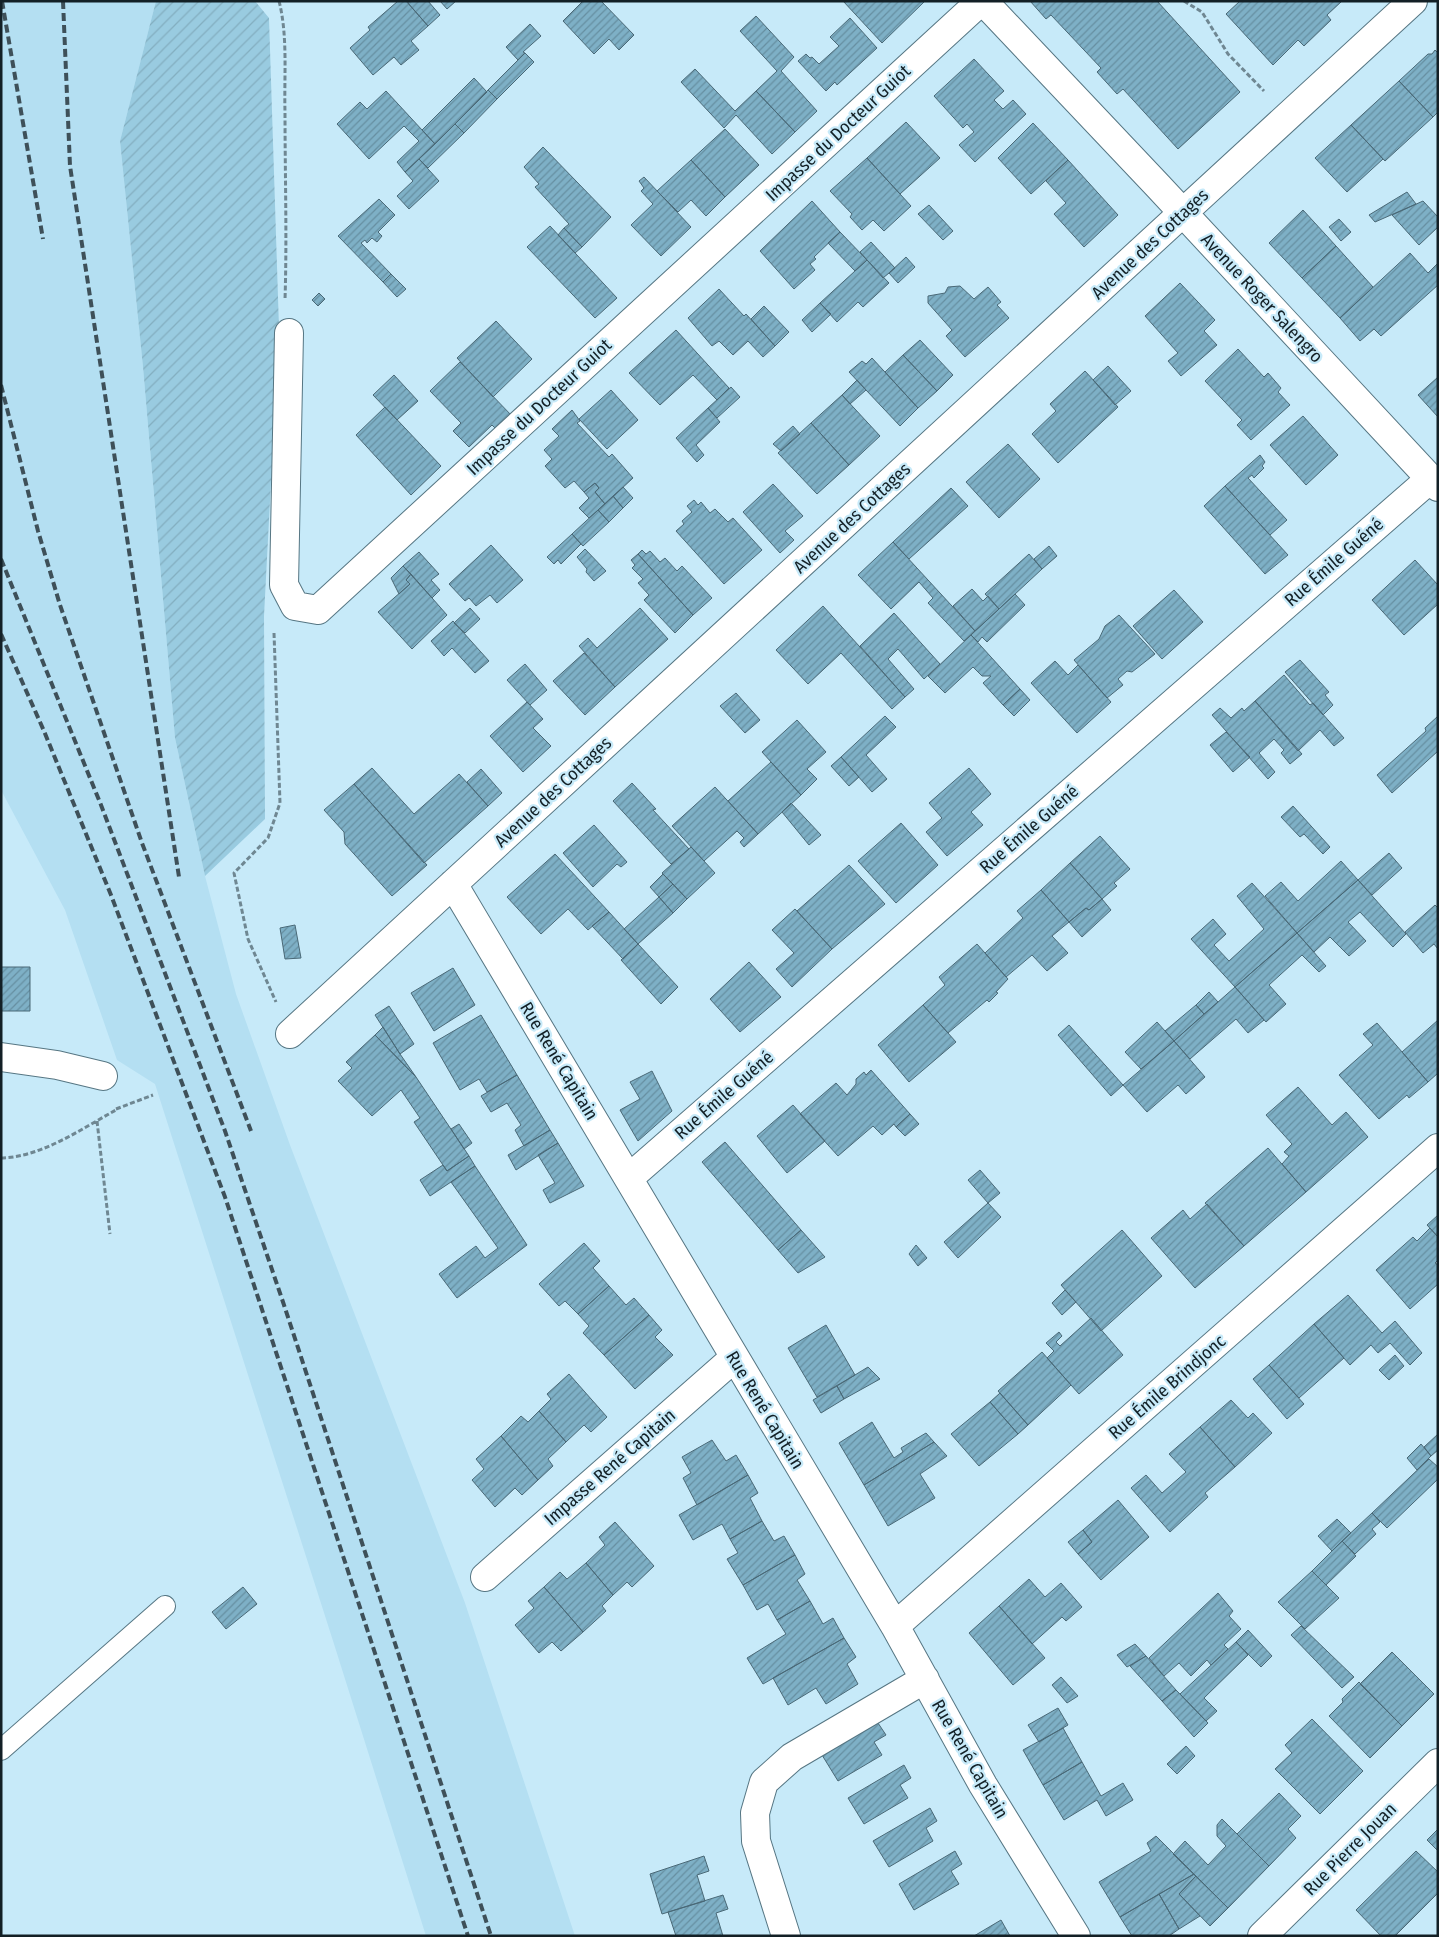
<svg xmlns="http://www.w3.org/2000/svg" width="1439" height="1937" font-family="'Fira Sans Condensed',sans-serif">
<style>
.built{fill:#b4dff2}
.garden{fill:url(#garden-furrows)}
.building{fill:url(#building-hatch);stroke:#4a6977}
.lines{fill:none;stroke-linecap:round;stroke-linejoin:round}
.service-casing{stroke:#567683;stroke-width:22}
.minor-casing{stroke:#567683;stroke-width:30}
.path{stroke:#6f8792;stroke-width:3;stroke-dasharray:5 2.5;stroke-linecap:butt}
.service{stroke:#fff;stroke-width:20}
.minor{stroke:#fff;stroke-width:28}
.rail{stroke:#3e5059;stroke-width:4;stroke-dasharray:8 4;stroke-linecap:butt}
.labels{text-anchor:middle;stroke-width:4.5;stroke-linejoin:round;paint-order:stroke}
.street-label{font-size:18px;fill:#132026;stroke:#c7eaf9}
</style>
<defs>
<pattern id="garden-furrows" width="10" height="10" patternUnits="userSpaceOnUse" patternTransform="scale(1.25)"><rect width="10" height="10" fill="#99cbe0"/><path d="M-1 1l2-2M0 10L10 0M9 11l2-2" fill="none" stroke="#83aec0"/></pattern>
<pattern id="building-hatch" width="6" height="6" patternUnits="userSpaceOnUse" patternTransform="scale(1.25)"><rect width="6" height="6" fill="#7eb0c6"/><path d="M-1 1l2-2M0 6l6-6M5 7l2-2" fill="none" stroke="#668fa1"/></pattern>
</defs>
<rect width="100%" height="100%" fill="#c7eaf9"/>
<path class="built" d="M1 1H156L120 141 143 367 175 738 205 876 236 994 290 1145 465 1603 575 1936H426L334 1644 155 1084 117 1060 65 910 1 790Z"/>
<path class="garden" d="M156 1H255L269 18 279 328 264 616 265 819 205 876 175 738 143 367 120 141Z"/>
<path class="building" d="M398 1H406L428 26 411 41 419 50 401 65 394 57 373 75 350 48 370 30 368 27Z
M409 1H428L440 15 428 26 408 3Z
M440 1H456L447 9Z
M583 1H601L634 35 619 50 609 39 594 54 563 21Z
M843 1H925L882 43Z
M1030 1H1157L1240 92 1178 149 1123 89 1117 94 1097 72 1101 68 1051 15 1046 19Z
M1240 1H1342L1327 15 1331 20 1304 46 1298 40 1273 65 1226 14Z
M756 16 794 57 781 71 817 111 795 132 756 91 777 71 740 31Z
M850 18 877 48 837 85 835 82 826 91 798 61 806 54 810 58 812 57 819 64 839 46 830 37Z
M530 24 541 36 523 52 525 53 518 60 506 47Z
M1435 50 1438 53V112L1433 117 1399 81 1428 54H1432Z
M525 53 534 62 497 99 488 90Z
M974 59 1004 91 994 100 1003 109 1013 100 1026 114 975 162 959 145 974 132 967 124 963 128 934 96Z
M695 69 735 111 756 91 795 132 772 154 736 115 724 128 681 82Z
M474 78 487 92 435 144 422 130Z
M1399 81 1433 117 1385 161 1351 125Z
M488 90 497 99 464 133 455 124Z
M386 91 435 144 405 172 397 162 419 141 404 126 369 159 337 124 360 102 367 109Z
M906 122 940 158 900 194 867 158Z
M1033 123 1068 160 1031 194 998 158Z
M455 124 464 133 428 168 419 159Z
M1351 125 1383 159 1347 192 1315 158Z
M725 129 759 165 725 197 691 160Z
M543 147 611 217 582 247 564 228 569 224 535 187 539 184 524 167Z
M867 158 911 206 884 231 873 220 862 230 850 217 852 214 830 191Z
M419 159 439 181 409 209 397 196 413 181 405 172Z
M691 160 725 197 706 216 691 200 678 212 657 191Z
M1068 160 1118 215 1084 247 1054 214 1066 203 1046 181Z
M644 177 691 227 661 256 631 225 653 204 641 191 644 188 639 181Z
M1407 192 1416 204 1375 222 1369 215Z
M379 199 395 215 378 232 382 236 377 242 372 238 367 243 365 240 361 243 391 274 383 282 338 236Z
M812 201 840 232 814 257 816 259 810 264 815 270 794 289 760 251Z
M1423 201 1438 217V227L1419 245 1392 215Z
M929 205 953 231 943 240 918 214Z
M1303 210 1336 246 1302 278 1269 243Z
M1339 219 1351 232 1341 241 1329 227Z
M550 226 617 298 595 318 527 247Z
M564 228 582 247 575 253 558 235Z
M840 232 867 260 855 271 828 243Z
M871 242 895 268 883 278 860 252Z
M1336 246 1373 287 1340 318 1302 278Z
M1410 253 1428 273 1438 263V285L1381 336 1374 329 1360 341 1340 318Z
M906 257 915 267 898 283 889 273Z
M867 260 889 283 863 307 858 302 837 322 820 303Z
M391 274 406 289 397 297 383 282Z
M1180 283 1215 320 1204 331 1217 345 1181 376 1168 361 1178 353 1145 316Z
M960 286 974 299 988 287 1001 302 997 305 1009 318 965 357 946 336 952 330 928 303V296L945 293 948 287Z
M719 289 744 316 746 314 775 346 763 357 748 341 733 355 719 341 712 346 688 318Z
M319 293 325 299 318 306 312 300Z
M820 303 831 314 812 332 802 320Z
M764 306 789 332 775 346 751 319Z
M496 321 532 359 493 397 457 358Z
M676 330 729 388 717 400 693 375 660 405 629 373Z
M920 340 953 375 937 391 903 355Z
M1238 349 1264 377 1268 373 1281 388 1278 392 1290 405 1251 440 1237 425 1242 420 1205 381Z
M903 355 937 391 918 408 885 372Z
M872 358 918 408 900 426 849 372 862 361 866 364Z
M460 362 513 417 498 431 492 425 469 447 453 431 461 423 430 391Z
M1108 366 1131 391 1115 405 1093 380Z
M1085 371 1118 407 1058 463 1032 434 1056 411 1050 404Z
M394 375 418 401 397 420 373 395Z
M1438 377V417L1418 395Z
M857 380 866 390 850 404 842 395Z
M731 387 740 397 717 418 708 408Z
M611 390 638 420 607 449 579 419Z
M842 395 880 436 849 465 811 423Z
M385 407 441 466 411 495 356 435Z
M708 408 720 422 696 445 704 455 697 462 676 438Z
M572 410 580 421 577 423 609 457 612 454 633 478 605 504 595 492 599 488 595 483 584 492 574 481 565 488 545 466 552 459 544 450 559 436 552 429Z
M1303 416 1338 455 1306 485 1270 445Z
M811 423 849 465 817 494 778 453Z
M793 426 800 434 781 451 773 444Z
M1008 444 1040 479 999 518 966 482Z
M1260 455 1265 462 1262 466 1264 468 1254 478 1252 475 1248 478 1287 520 1270 535 1225 486Z
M595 483 599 488 595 492 605 504 589 518 579 508 589 498 584 492Z
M773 484 803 516 785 531 794 540 780 553 743 512Z
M1225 486 1288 555 1265 574 1204 506Z
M623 487 633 498 623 508 613 496Z
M951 488 968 506 909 559 893 542Z
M613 496 623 508 609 522 598 510Z
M694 500 698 505 701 502 710 513 715 509 728 522 733 518 762 550 724 584 676 531 684 524 682 521 692 512 687 506Z
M598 510 609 522 583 546 572 534Z
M572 534 581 544 561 564 558 560 554 564 547 557Z
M893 542 975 631 964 641 928 603 933 598 919 582 891 609 858 575Z
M491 545 523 580 497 603 490 595 476 606 469 598 465 601 449 584Z
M1049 546 1057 556 1042 569 1034 559Z
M585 549 606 571 594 581 586 572 587 569 577 557Z
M642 550 646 554 650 551 660 562 665 558 677 571 682 566 712 598 693 615 638 554Z
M419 552 439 574 431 580 440 590 432 598 403 566Z
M638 554 693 615 675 633 644 600 649 595 638 583 643 579 632 568 635 565 631 560Z
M1029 554 1042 569 999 609 985 594Z
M1415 560 1438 585V604L1404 635 1372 600Z
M403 566 411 574 406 580 410 584 399 594 391 578Z
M411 574 447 615 412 649 378 612 410 584 406 580Z
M972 589 983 601 988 596 999 609 975 631 953 606Z
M1174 590 1203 622 1162 659 1133 626Z
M1015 594 1025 605 987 642 982 637 978 642 971 635Z
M823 606 905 697 892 709 841 653 808 684 776 650Z
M470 608 480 619 465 633 454 623Z
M640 608 668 639 615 687 579 646 588 638 597 648Z
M894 613 940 664 924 679 898 649 888 659 914 689 905 697 860 646Z
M1119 615 1155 654 1132 672 1127 671 1118 679 1123 685 1107 698 1074 660 1099 639 1105 626Z
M453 621 489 661 475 673 452 648 444 656 431 641Z
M971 635 1020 689 1003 705 983 683 991 676H982L973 667 945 693 928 676Z
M584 653 615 687 585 715 553 681Z
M1300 660 1329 692 1325 695 1333 705 1323 715 1285 672Z
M1055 661 1068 675 1078 665 1111 702 1077 733 1031 683Z
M525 664 547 690 530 705 507 680Z
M1284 675 1310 705 1313 703 1344 738 1334 746 1320 730 1298 751 1255 701Z
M1020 689 1030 700 1014 716 1003 705Z
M736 693 760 720 745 733 720 706Z
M1255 701 1302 754 1290 764 1281 753 1284 750 1274 739 1259 753 1275 772 1268 779 1212 715 1220 708 1231 718 1242 708 1244 711Z
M527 702 543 719 533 728 551 746 523 772 490 736Z
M885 716 896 727 866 755 887 779 872 792 841 757Z
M1438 716V751L1392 793 1377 775 1426 731 1425 728Z
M797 720 826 752 807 769 817 779 801 795 762 752Z
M1226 732 1250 757 1233 772 1210 745Z
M841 757 859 777 849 786 831 766Z
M771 762 801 795 758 834 728 801Z
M372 768 414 814 459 774 488 806 424 863 354 784Z
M969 768 991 794 971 812 983 825 947 856 926 832 942 818 929 803Z
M481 769 502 793 488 806 467 782Z
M632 783 656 809 653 810 689 849 671 864 613 801Z
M354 784 427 865 392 896 345 844 344 832 324 810Z
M715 787 758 834 744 847 740 842 744 838 737 831 704 861 672 826Z
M791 803 821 835 809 845 782 812Z
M1293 806 1330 847 1323 854 1304 834 1300 837 1281 817Z
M901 823 938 865 896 903 858 861Z
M594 825 627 862 621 867 617 864 593 887 563 853Z
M1100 836 1130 869 1114 883 1117 886 1102 899 1070 863Z
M691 847 715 873 687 899 662 873Z
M1389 853 1402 868 1372 895 1358 880Z
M555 854 609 912 588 930 568 909 541 934 507 897Z
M1341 861 1358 880 1297 933 1265 896 1281 882 1298 901Z
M1070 863 1102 899 1089 910 1086 908 1069 922 1041 890Z
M849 865 885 904 832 949 797 911Z
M663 874 673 884 659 897 650 887Z
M1358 880 1406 934 1393 947 1360 912 1348 922 1366 941 1349 956 1330 937 1314 952 1297 933Z
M1252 883 1297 933 1235 987 1191 939 1213 919 1226 934 1214 945 1229 961 1264 929 1237 896Z
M673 884 687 899 673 913 659 897Z
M1041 890 1069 922 1052 936 1068 953 1047 971 1032 955 1006 977 985 953 1023 918 1017 911Z
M659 897 673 913 638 944 624 929Z
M1102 899 1111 910 1082 937 1069 922 1086 908 1089 910Z
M1435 905 1438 908V949L1434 944 1423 953 1405 932Z
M795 909 832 949 792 987 776 969 794 953 772 930Z
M609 912 638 944 623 959 592 926Z
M295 925 301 958 285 959 280 928Z
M1297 933 1326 966 1319 972 1302 955 1269 985 1286 1004 1266 1022 1235 987Z
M638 944 678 987 661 1004 621 960Z
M977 944 1008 979 996 992 998 993 989 1002 987 1000 948 1033 923 1005 945 985 939 977Z
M749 962 781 997 740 1032 710 999Z
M1 967H30V1011H1Z
M453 968 475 1005 434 1031 411 993Z
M1235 987 1264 1020 1248 1033 1236 1019 1190 1059 1174 1041Z
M1209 992 1218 1002 1204 1014 1196 1005Z
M923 1005 956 1042 909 1082 878 1045Z
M1196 1005 1204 1014 1174 1041 1165 1031Z
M389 1006 414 1044 400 1054 375 1015Z
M481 1015 517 1075 487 1092 479 1079 460 1090 433 1043Z
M1438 1020V1073L1428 1082 1402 1052Z
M1157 1022 1174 1041 1141 1069 1125 1052Z
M1377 1023 1428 1082 1409 1098 1407 1095 1379 1119 1339 1075 1373 1045 1363 1034Z
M1069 1025 1123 1085 1111 1096 1058 1035Z
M383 1027 400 1054 416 1077 375 1035Z
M375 1035 416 1077 469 1156 447 1171 414 1122 420 1118 401 1090 372 1116 338 1081 352 1068 346 1062Z
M1174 1041 1205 1077 1186 1094 1178 1085 1147 1112 1123 1085Z
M871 1070 910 1114 896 1127 894 1124 882 1135 873 1126 838 1156 800 1114 836 1083 847 1095 856 1084V1079L864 1072 866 1075Z
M652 1071 672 1111 638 1141 620 1110 640 1099 630 1082Z
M517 1075 550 1130 524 1146 515 1130 521 1125 507 1103 491 1112 481 1096Z
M1298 1087 1332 1125 1346 1112 1368 1137 1306 1192 1282 1164 1289 1156 1284 1152 1292 1144 1266 1115Z
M793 1105 825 1141 787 1173 757 1136Z
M910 1114 919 1124 905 1136 896 1127Z
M459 1124 472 1143 464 1149 451 1129Z
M550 1130 558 1143 516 1170 508 1155Z
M725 1142 801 1230 778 1250 702 1162Z
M558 1143 584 1186 550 1203 543 1190 555 1183 538 1155Z
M1268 1148 1306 1192 1244 1246 1205 1203Z
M469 1156 475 1166 430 1196 420 1180 443 1165 447 1171Z
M475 1166 527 1245 457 1298 439 1274 476 1246 485 1258 498 1248 451 1182Z
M980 1170 1000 1193 988 1203 968 1180Z
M988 1203 1001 1217 958 1258 944 1242Z
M1207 1204 1244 1246 1195 1288 1151 1238 1183 1210 1190 1219Z
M1438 1215V1237L1427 1225Z
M1430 1228 1438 1237V1260L1435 1263 1438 1265V1284L1410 1309 1376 1270 1413 1237 1417 1241Z
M801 1230 825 1257 798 1273 778 1250Z
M1122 1230 1162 1276 1101 1331 1061 1285Z
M584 1243 600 1261 593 1268 609 1286 578 1314 565 1301 559 1306 539 1284Z
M916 1245 927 1258 918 1266 909 1254Z
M609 1286 626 1305 634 1298 649 1315 604 1355 583 1333 589 1326 578 1314Z
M1065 1290 1076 1302 1062 1315 1052 1303Z
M1348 1295 1382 1333 1395 1321 1422 1353 1410 1365 1390 1343 1378 1353 1371 1345 1350 1365 1314 1324Z
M649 1315 662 1330 655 1337 673 1355 635 1389 604 1355Z
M1091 1318 1123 1355 1079 1394 1047 1358 1054 1351 1046 1343 1059 1332 1062 1336 1056 1342 1060 1346Z
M1314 1324 1344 1358 1299 1398 1269 1365Z
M826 1325 855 1375 817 1397 788 1348Z
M1042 1352 1071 1385 1028 1425 998 1391Z
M1395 1355 1404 1366 1389 1380 1379 1370Z
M1269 1365 1304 1404 1287 1419 1253 1379Z
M868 1367 880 1379 844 1399 837 1386Z
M569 1374 607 1417 591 1432 584 1425 566 1442 539 1411 551 1399 547 1394Z
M837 1386 844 1399 821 1413 813 1400Z
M1000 1393 1028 1425 1018 1434 990 1402Z
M1231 1400 1248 1418 1253 1413 1272 1433 1235 1467 1200 1427Z
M990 1402 1018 1434 979 1466 951 1434Z
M539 1411 566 1442 548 1459 553 1466 538 1480 501 1436 521 1416 528 1422Z
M872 1422 894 1458 903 1452 901 1448 926 1433 934 1442 864 1485 839 1443Z
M1200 1427 1235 1467 1205 1493 1208 1497 1170 1532 1131 1488 1146 1475 1162 1493 1186 1472 1169 1454Z
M1438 1434V1450L1431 1456 1424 1447Z
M501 1436 538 1480 522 1495 515 1488 495 1507 472 1480 484 1469 476 1459Z
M712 1440 726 1461 736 1455 748 1475 697 1505 683 1478 691 1473 682 1457Z
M934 1442 947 1456 920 1474 935 1498 888 1526 864 1485Z
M1421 1444 1431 1456 1417 1470 1407 1458Z
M1429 1459 1438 1467V1479L1387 1528 1372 1513Z
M748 1475 758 1493 750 1498 762 1521 730 1539 722 1524 693 1540 679 1515Z
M1118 1500 1149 1537 1101 1580 1078 1554 1092 1542 1083 1530Z
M1372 1513 1380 1522 1372 1529 1376 1534 1355 1554 1342 1541Z
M1337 1519 1351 1533 1332 1551 1318 1536Z
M762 1521 774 1541 784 1536 795 1555 743 1585 727 1559 738 1553 730 1539Z
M615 1522 654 1566 632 1587 627 1582 613 1595 586 1563 605 1545 599 1537Z
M1083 1530 1092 1542 1078 1554 1068 1542Z
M1342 1541 1356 1556 1326 1585 1312 1571Z
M795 1555 805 1574 797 1580 810 1601 777 1620 768 1604 757 1610 743 1585Z
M586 1563 613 1595 602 1606 606 1611 583 1632 544 1587 560 1572 567 1579Z
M1312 1571 1339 1598 1305 1629 1278 1602Z
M1029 1579 1045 1597 1061 1583 1082 1607 1066 1621 1062 1617 1032 1644 999 1606Z
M243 1587 257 1604 226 1629 212 1612Z
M544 1587 583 1632 561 1651 552 1642 539 1653 515 1625 534 1608 528 1601Z
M1218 1593 1233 1611 1229 1616 1241 1629 1224 1645 1228 1649 1211 1665 1207 1660 1191 1676 1179 1663 1164 1676 1149 1658Z
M810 1601 823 1624 833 1618 844 1638 763 1684 747 1658 786 1634 777 1620Z
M999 1606 1045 1658 1013 1685 969 1633Z
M1301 1626 1354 1677 1342 1688 1291 1635Z
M1248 1630 1272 1656 1261 1667 1236 1642Z
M844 1638 856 1657 847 1664 858 1684 826 1704 816 1688 788 1705 773 1678Z
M1236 1642 1248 1655 1204 1698 1217 1711 1206 1721 1180 1694Z
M1135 1644 1146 1656 1127 1667 1117 1655Z
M1392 1652 1434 1694 1402 1726 1360 1684Z
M1146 1656 1176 1690 1162 1701 1130 1666Z
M1061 1677 1078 1696 1067 1703 1052 1685Z
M1359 1682 1402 1726 1370 1758 1329 1716 1343 1702 1342 1699Z
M1176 1690 1208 1723 1194 1737 1162 1701Z
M1058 1708 1068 1725 1039 1742 1028 1725Z
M1312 1719 1363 1771 1320 1814 1275 1769 1292 1753 1285 1745Z
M878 1723 886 1735 874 1742 882 1755 838 1781 822 1755Z
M1063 1728 1082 1762 1043 1785 1023 1750Z
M1186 1746 1195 1756 1177 1774 1167 1764Z
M1082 1762 1101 1796 1123 1783 1133 1800 1106 1816 1097 1800 1064 1820 1043 1785Z
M904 1765 911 1778 900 1785 908 1798 864 1824 848 1798Z
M1279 1793 1301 1816 1288 1829 1296 1838 1269 1866 1237 1834Z
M930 1808 937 1821 926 1828 933 1841 889 1867 873 1841Z
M1222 1819 1269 1866 1228 1908 1173 1854 1185 1841 1208 1865 1226 1846 1217 1836V1825Z
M1438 1829V1851L1427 1840Z
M1156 1836 1194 1874 1120 1917 1099 1882 1151 1851 1147 1843Z
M955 1851 962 1864 951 1871 959 1884 914 1910 899 1884Z
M1416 1851 1438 1872V1893L1395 1936H1381L1356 1910Z
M704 1856 709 1871 697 1875 705 1901 662 1914 650 1874Z
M1194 1874 1196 1876 1179 1894 1200 1916 1179 1929 1159 1894Z
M1196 1876 1228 1908 1210 1926 1179 1894Z
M1159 1894 1179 1929 1169 1936H1132L1120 1917Z
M723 1895 728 1909 716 1913 723 1936H676L668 1912Z
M1001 1920 1010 1936H974Z"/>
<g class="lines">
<g class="service-casing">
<path id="service" d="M1 1750 165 1606"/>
</g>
<g class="minor-casing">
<path id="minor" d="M983 1 1158 186 1438 487
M289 333 284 585 295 606 318 610 981 1
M453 884 895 1626 983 1785 1076 1936
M290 1034 1413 1
M1 1057 57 1065 103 1076
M629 1178 1430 479
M485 1577 734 1358
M895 1626 1438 1148
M786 1936 756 1841 755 1813 764 1782 792 1757 925 1679
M1262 1936 1438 1763"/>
</g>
<path class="path" d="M279 1C288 36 284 76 285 112 285 175 287 237 285 300
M1184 1 1202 12 1228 54 1264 91
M274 633 280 803 268 838 234 873 248 939 276 1002
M116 1109 153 1095
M97 1121 110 1234
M1 1158C42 1157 81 1129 116 1110"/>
<use href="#service" class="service"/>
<use href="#minor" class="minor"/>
<path class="rail" d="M2 1 43 239
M63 1 70 166 179 877
M1 385 38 531 60 605 142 843 251 1131
M1 559 101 805 225 1131 283 1302 491 1936
M1 634 44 731 111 895 225 1197 468 1936"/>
</g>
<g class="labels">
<g class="street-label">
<text transform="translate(838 133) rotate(-43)" y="6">Impasse du Docteur Guiot</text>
<text transform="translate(1150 244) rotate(-43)" y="6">Avenue des Cottages</text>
<text transform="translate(1262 298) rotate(47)" y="6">Avenue Roger Salengro</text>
<text transform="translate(539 407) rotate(-43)" y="6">Impasse du Docteur Guiot</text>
<text transform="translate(852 518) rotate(-43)" y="6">Avenue des Cottages</text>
<text transform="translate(1334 562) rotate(-41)" y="6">Rue Émile Guéné</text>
<text transform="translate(553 792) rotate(-43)" y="6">Avenue des Cottages</text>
<text transform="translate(1029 829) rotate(-41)" y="6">Rue Émile Guéné</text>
<text transform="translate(559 1061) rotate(59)" y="6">Rue René Capitain</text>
<text transform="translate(724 1095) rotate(-41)" y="6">Rue Émile Guéné</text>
<text transform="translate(1167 1387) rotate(-41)" y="6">Rue Émile Brindjonc</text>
<text transform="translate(765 1410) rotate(59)" y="6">Rue René Capitain</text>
<text transform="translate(610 1467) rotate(-41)" y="6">Impasse René Capitain</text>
<text transform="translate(970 1759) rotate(60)" y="6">Rue René Capitain</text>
<text transform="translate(1350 1849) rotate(-45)" y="6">Rue Pierre Jouan</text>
</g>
</g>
<rect width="1439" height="1937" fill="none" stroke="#132026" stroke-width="5"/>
</svg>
